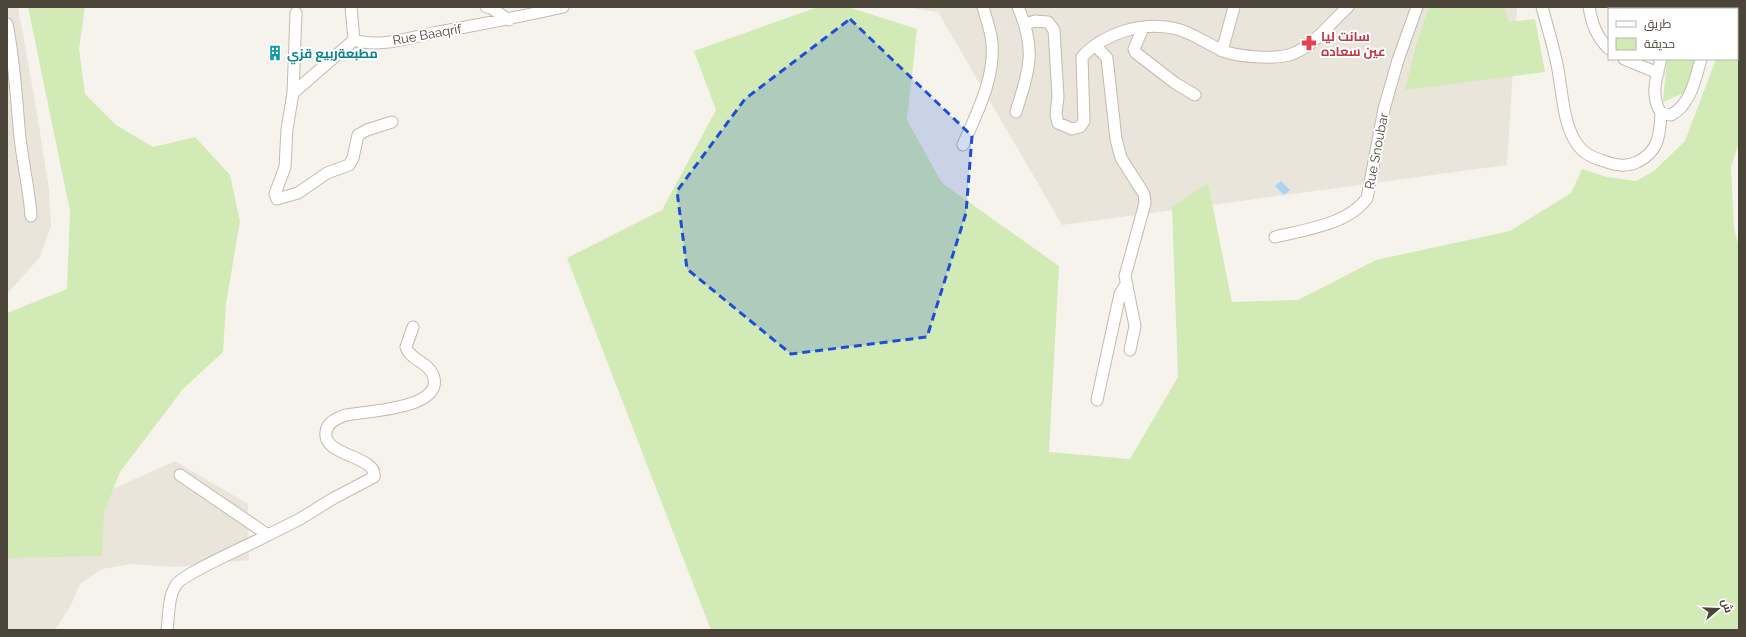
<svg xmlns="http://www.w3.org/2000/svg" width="1746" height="637" font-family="Raleway,Cairo,sans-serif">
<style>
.residential{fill:#eae5da}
.green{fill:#d2eab5}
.water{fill:#a9d4f2}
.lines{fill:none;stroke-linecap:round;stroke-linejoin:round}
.minor-casing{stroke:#c2bbae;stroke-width:13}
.minor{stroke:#fff;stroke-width:11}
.marked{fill:#1d4ed8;fill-opacity:0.2;stroke:#1d4ed8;stroke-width:3;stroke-dasharray:8 5;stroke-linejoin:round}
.labels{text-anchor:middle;stroke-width:4;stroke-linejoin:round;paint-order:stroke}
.street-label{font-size:13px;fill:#4b4439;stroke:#fff}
.health-label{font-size:13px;font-weight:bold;fill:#be3a42;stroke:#fff;text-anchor:start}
.culture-label{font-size:13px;font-weight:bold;fill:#0d838f;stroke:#fff;text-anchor:start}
</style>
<rect width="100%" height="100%" fill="#f6f3ec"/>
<path class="residential" d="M7 7H18L36 107 49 190 51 226 40 257 7 294Z
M906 7H1517L1507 165 1062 225 938 12Z
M175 461 248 504 249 560 175 567 132 564 102 569 80 584 71 605 55 630H7V508L99 495Z"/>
<path class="green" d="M28 7H85L79 49 85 94 116 125 153 147 195 137 230 175 240 221 226 304 223 352 183 389 120 472 104 512 102 556 7 558V313L67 289 70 211Z
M818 7H848L917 29 907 120 942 183 1059 266 1049 452 1130 459 1178 377 1172 207 1208 183 1232 302 1298 300 1376 260 1510 231 1571 193 1582 169 1607 177 1636 181 1654 171 1685 141 1716 59H1737V9H1733L1734 7H1739V142L1731 167 1734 229 1739 247V630H711L567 258 662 210 716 110 694 51Z
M1429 7H1504L1509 22 1535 19 1545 72 1405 90 1416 46Z
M1683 7H1719L1718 9H1682Z
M1667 59H1698L1684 93 1663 102Z"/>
<path class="water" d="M1281 181 1290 190 1284 195 1275 186Z"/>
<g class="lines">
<g class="minor-casing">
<path id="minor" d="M351 7 354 40C379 48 408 38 433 33 476 25 520 17 563 7
M486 7 491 8 509 20
M1542 7C1547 25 1552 42 1556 60 1563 87 1561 129 1582 150 1588 156 1597 159 1604 161 1614 165 1627 167 1637 162 1659 152 1660 134 1661 113
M1589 7C1592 24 1596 36 1609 49
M1675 9V7
M1720 9 1721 7
M296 13 293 93 354 40
M7 24C14 58 16 92 19 127 21 157 29 186 31 216
M1025 24 1035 21 1048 22 1054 30 1058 97 1056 114 1058 123 1072 129 1080 127 1084 121 1082 57C1105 32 1144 21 1177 29 1192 33 1206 43 1221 50 1236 57 1276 60 1292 54 1314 46 1331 22 1348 7
M1143 28 1134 49 1136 53 1175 83 1195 95
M1095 45 1107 58 1116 139 1121 158 1144 194 1145 203 1125 276 1135 326 1130 350
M1222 51 1234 7
M1624 59 1658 73
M1661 59C1656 78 1650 96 1661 113L1671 115C1691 104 1695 80 1701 59
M293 93 287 129 285 167 275 194 277 199 298 193 327 173 349 165 353 158 358 135 367 130 392 122
M1016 112C1029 69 1037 51 1018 7
M963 145C977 112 995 79 992 43 991 31 986 18 983 7
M1275 237C1304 230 1349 224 1367 198L1384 109 1398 60 1417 7
M1097 400 1120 294 1126 284
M268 535 300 519 334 498 374 477C378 456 322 456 326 432 327 422 337 418 346 415 366 411 446 409 433 375 428 362 410 360 406 347L413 327
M167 630C169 616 168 597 176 585 182 574 252 544 268 535L180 475"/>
</g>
<use href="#minor" class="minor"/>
</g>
<path class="marked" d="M850 19 972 136 966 213 927 337 791 354 687 269 677 191 745 99Z"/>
<defs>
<g id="pharmacy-bare" transform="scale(1.2)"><path d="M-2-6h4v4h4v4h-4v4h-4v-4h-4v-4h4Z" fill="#e0444e" stroke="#fff" stroke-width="2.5" paint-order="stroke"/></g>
<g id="building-bare" transform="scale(1.2)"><path d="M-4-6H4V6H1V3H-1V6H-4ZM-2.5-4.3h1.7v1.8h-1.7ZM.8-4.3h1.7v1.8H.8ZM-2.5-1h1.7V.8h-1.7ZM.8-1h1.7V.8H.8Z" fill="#0f9aa8" stroke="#fff" stroke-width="2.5" paint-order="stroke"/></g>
</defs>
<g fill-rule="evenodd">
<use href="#pharmacy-bare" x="1309" y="43"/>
<use href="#building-bare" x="275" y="53"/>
</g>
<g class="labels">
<g class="street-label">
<text transform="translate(427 34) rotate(-10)" y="5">Rue Baaqrif</text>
<text transform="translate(1376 151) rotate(-79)" y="5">Rue Snoubar</text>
</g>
<g class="health-label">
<text x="1321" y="41">سانت ليا<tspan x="1321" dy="15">عين سعاده</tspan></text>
</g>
<g class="culture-label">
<text x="287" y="58">مطبعةربيع قزي</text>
</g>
</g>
<rect width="1746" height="637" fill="none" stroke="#4b4439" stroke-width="16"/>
<rect x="1608" y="8" width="130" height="52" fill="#ffffff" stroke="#b7b4b0"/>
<rect x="1616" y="21" width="20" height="6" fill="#ffffff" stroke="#b7b4b0"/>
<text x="1644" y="28" font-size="12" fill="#4b4439">طريق</text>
<rect x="1616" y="38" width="20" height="12" fill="#d2eab5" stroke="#b7b4b0"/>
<text x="1644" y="48" font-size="12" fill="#4b4439">حديقة</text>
<g transform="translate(1718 609) rotate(71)" stroke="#ffffff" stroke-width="3" paint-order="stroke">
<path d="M0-3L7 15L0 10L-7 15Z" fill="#4b4439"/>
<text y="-6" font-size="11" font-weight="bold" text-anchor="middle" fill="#4b4439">ش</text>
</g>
</svg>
